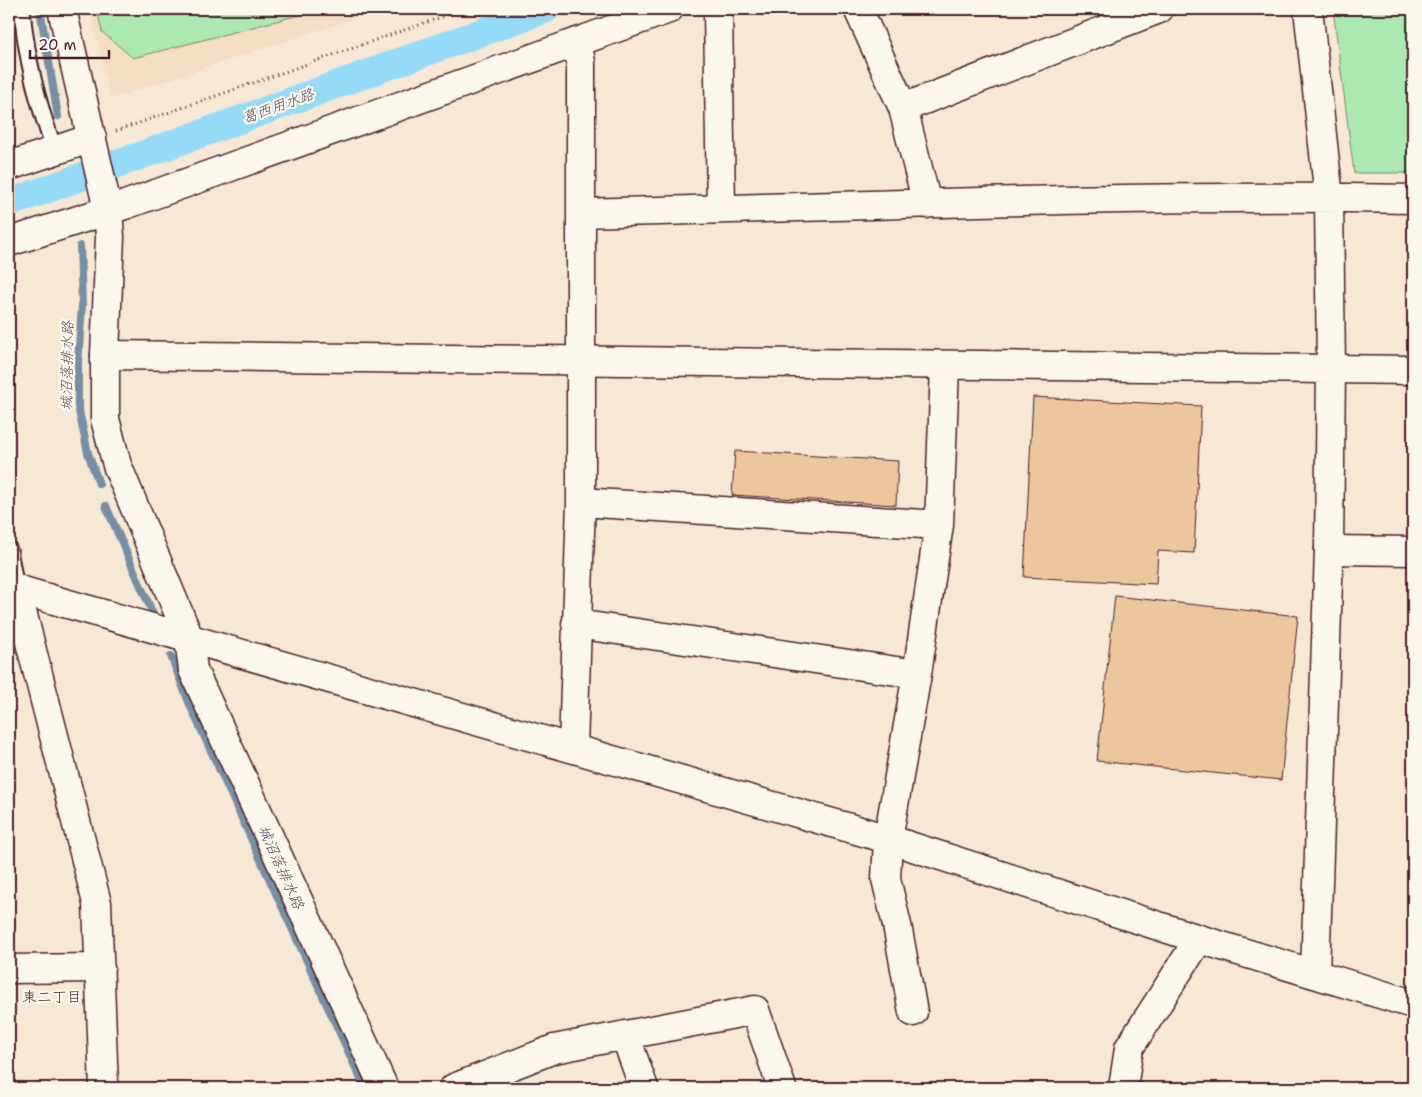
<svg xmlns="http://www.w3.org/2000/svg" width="1422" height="1097" font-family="'Shantell Sans','Klee One',sans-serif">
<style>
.built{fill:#f3dec3}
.green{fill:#ace9b0;stroke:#7b846e}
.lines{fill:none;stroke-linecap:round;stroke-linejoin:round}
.stream{stroke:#778fa5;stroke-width:8}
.canal{stroke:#95daf7;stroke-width:28}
.building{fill:#ecc69c;stroke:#4a1f2b}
.lane-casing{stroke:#4a1f2b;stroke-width:19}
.street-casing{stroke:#4a1f2b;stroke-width:31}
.secondary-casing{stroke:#4a1f2b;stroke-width:31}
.path{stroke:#4a1f2b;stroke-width:3;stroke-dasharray:1 4;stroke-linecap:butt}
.lane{stroke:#fbf7ec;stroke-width:15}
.street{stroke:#fbf7ec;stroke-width:28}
.secondary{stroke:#fbf7ec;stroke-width:28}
.labels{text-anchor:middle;stroke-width:4.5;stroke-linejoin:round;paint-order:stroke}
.water-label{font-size:15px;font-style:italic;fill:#5d4e5e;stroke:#fbf7ec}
.neighbourhood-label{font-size:15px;fill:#4a1f2b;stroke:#fbf7ec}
</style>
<rect width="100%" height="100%" fill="#f6e8d4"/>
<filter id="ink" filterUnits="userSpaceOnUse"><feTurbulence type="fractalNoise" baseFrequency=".02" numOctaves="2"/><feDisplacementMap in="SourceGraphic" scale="10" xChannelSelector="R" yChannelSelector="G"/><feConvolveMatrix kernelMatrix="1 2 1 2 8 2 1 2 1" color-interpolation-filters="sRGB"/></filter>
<g filter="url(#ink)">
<path class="built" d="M90 9H384L110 99Z"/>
<path class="green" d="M97 9H323L133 58 102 32Z
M1333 9H1413V173H1354Z"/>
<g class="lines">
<path class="stream" d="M40 9 58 116
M80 246 82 305 78 362V406L88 453 99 484
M106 506 153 614
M171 656 191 707 365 1088"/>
<path class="canal" d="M9 203 546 9"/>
</g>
<path class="building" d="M1033 397 1201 406 1194 553 1158 551 1156 584 1024 577Z
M735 451 898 461 896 505 732 495Z
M1115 596 1298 616 1281 780 1097 761Z"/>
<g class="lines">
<g class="lane-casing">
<path id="lane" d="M22 9C26 57 38 105 55 151
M9 550 16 588"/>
</g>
<g class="street-casing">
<path id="street" d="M62 9 108 210 110 237 105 355V419L117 465 189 638 193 670 384 1088
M718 9 721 209
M858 9 903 108 927 204
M1308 9 1329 198 1331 369
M903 108 1159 9
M9 166 92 138
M582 213C859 206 1136 194 1413 199
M9 242 125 205 669 9
M581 502 939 525
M1329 550 1413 551
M16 588 97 903 104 1088
M576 624 917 674
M573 748 581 502V62L577 42
M9 969 100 968
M913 1012 897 925 886 879 888 839 917 674 939 525 945 366
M625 1035 644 1088
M454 1088 554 1049 755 1010 782 1088
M1123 1088 1129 1048 1199 939"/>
</g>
<g class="secondary-casing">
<path id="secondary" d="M105 355 1413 370
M9 587 888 839 1199 939 1413 1004
M1315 974 1329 550 1331 369"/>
</g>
<path class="path" d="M116 131 464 9"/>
<use href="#lane" class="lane"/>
<use href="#street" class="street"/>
<use href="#secondary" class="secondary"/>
</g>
</g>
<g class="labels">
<g class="water-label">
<text transform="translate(278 106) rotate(-20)" y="5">葛西用水路</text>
<text transform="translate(67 366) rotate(-89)" y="5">城沼落排水路</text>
<text transform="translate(281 867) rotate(66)" y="5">城沼落排水路</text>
</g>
<g class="neighbourhood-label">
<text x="52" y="1002">東二丁目</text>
</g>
</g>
<rect width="1422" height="1097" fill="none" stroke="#fbf7ec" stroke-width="30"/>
<rect x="15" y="15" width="1392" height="1067" fill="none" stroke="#4a1f2b" stroke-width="2" filter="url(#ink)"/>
<path d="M30 50v8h79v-8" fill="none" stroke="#4a1f2b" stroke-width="2.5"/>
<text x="38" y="50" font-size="15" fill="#4a1f2b" stroke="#fbf7ec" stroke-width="4" paint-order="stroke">20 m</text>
</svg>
